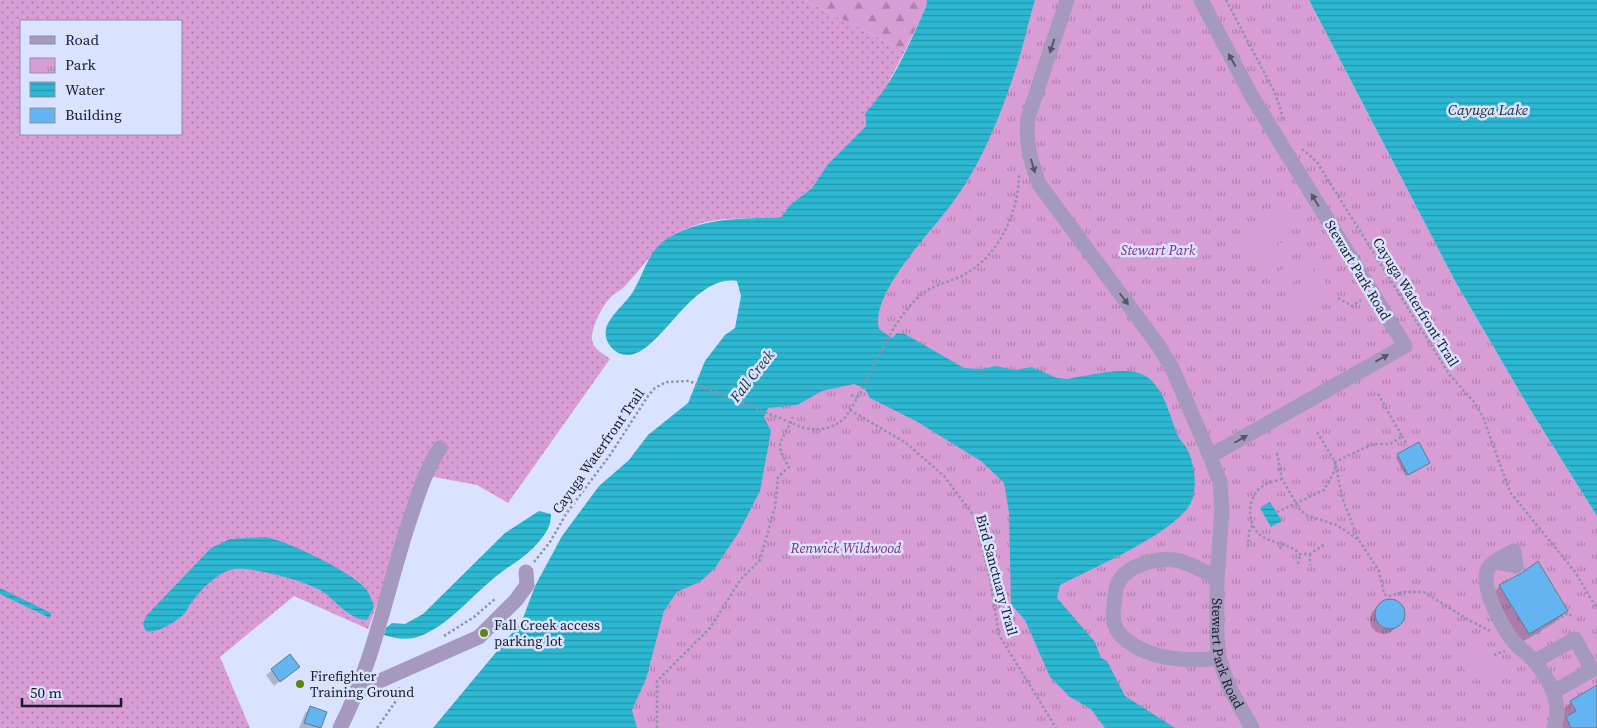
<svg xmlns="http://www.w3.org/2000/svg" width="1597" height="728" font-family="'Source Serif 4',serif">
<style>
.grass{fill:url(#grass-dots);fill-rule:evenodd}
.forest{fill:url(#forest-firs)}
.park{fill:url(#park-tufts)}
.garden{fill:#d99dd5}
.water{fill:url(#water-rules)}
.shadow{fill:#0003}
.building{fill:#63b4f0;stroke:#5f7c92}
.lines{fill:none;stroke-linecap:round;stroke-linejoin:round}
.path{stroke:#8d93a9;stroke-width:2.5;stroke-dasharray:2.5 2.5;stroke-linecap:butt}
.minor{stroke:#a599bd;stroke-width:15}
.oneway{fill:#58546b}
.poi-dot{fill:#5f860b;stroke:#d9e2fe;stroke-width:2}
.labels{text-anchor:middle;stroke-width:5;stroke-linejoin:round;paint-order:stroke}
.park-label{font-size:14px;font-style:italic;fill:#80307e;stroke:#d9e2fe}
.street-label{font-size:14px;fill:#191c28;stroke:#d9e2fe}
.poi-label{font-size:14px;fill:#191c28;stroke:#d9e2fe;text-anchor:start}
.water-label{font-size:15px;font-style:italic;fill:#192f34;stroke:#d9e2fe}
</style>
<defs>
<pattern id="grass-dots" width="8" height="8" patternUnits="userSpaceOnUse" patternTransform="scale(1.25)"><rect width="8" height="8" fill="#d99dd5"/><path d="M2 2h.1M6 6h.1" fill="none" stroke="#af7fad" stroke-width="1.8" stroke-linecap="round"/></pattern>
<pattern id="forest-firs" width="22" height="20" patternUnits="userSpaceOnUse" patternTransform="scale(1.25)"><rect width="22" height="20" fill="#d99dd5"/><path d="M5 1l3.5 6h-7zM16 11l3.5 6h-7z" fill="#af7fad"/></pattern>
<pattern id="park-tufts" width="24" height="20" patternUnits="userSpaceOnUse" patternTransform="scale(1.25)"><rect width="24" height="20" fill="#d99dd5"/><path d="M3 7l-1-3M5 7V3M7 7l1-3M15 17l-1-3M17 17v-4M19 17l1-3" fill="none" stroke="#af7fad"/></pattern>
<pattern id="water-rules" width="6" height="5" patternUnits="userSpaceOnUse" patternTransform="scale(1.25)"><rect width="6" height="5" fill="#2cb8d2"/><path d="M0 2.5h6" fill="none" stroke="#2595aa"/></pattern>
</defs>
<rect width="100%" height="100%" fill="#d9e2fe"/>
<path class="grass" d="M0 0H804L905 51 880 98 865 113 866 126 828 164 812 188 790 205 781 217C752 219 720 216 693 226 661 236 647 263 625 286 621 291 614 293 610 298 602 306 591 328 592 340 593 349 604 354 610 359L508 503 477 485 424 475 368 629 294 596 220 657 250 728H0ZM21 21H181V134H21Z"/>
<path class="forest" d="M804 0H927L926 7 905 51Z"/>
<path class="park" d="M976 0H1309L1455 281 1531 411 1597 516V728H485Z"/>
<path class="garden" d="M1281 209 1292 228 1252 252 1241 233Z
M1296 234 1304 248 1264 272 1256 258Z
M1308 254 1316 268 1276 292 1268 278Z
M1320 274 1331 292 1291 317 1280 298Z
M1488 647 1497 671 1469 682 1460 658Z"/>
<path class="water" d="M927 0H1035C1029 19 1025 39 1019 59 1002 112 982 166 947 210 927 236 870 295 879 329L892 338 897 333 905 334 964 368 982 369 996 366 1015 370 1032 367 1057 378 1067 379C1086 376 1124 366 1142 374 1165 385 1169 417 1179 438 1181 441 1184 444 1186 447 1195 462 1199 491 1189 506 1170 535 1093 568 1060 585L1057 598 1095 642 1101 658 1107 661 1125 696 1175 728H1105L1091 709 1070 697 1050 677 1025 620 1011 604 1009 512 1004 483 981 461 916 421 870 398 865 389 854 384 822 391 797 405 768 408 764 417 771 431 760 491 739 532 715 568 701 581 677 592 664 611 646 679 632 710 637 728H433L522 621 535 586 562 536 599 486 629 460 648 435 688 403 705 361 725 335 735 328 741 296 737 281C691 274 660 355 628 355 621 355 615 352 611 347 593 325 625 307 634 290 646 269 648 250 670 237 704 217 742 219 781 217L790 205 812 188 828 164 866 126 865 113C894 84 909 43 926 7Z
M1309 0H1597V516L1531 411 1455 281Z
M1270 502 1282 521 1271 527 1260 508Z
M539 511 551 514C551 524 548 530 542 538 527 557 516 561 499 574 474 593 444 631 414 638 403 640 394 638 384 635L386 628 392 623 405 624 423 614 505 533Z
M266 537C290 542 350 571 366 589 370 594 372 601 374 607L367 620C349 620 335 599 320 590 305 581 253 567 235 569 218 571 201 590 191 603 188 607 186 613 182 616 173 623 157 634 146 631L143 624 146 616 211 548 230 539Z
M0 588 51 613 50 618 0 594Z"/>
<path class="shadow" d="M1398 455 1426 465 1406 476 1396 458Z
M1500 586 1566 611 1555 622 1517 645 1489 597Z
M1391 599 1398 602 1403 607 1405 614 1402 621 1391 632 1383 634 1376 632 1371 626 1370 619 1372 612 1384 601Z
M290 656 298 667 274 686 266 675Z
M1597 686V728H1557L1564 720 1560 713 1571 702Z
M311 707 325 713 319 728H299L305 713Z"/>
<path class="building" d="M1419 442 1430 463 1408 475 1397 454Z
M1538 561 1568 611 1529 634 1499 585 1522 573Z
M1375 614a15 15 0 1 1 30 0a15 15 0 1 1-30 0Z
M290 654 300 667 280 682 271 669Z
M1597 685V728H1571L1566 717 1576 711 1570 701Z
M310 706 327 712 321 728 304 723Z"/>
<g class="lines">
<path class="path" d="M1226 0 1275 93 1284 120
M1302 149 1317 162 1449 374 1474 402 1483 417 1510 492 1575 572 1597 609
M1338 298 1352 306 1361 300
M851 395 857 398
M850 410 906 443 944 476 974 516 990 579 999 635 1056 728
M1402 436 1407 445
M1277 453 1282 479 1300 510 1308 516 1337 525 1359 540 1379 571 1384 594 1389 596 1404 592H1424L1467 619 1490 631
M1282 479C1275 481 1266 483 1260 488 1248 499 1246 522 1259 534 1270 544 1288 542 1300 554H1310L1325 544
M1277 512 1324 490 1335 470V462L1316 430
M1358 539 1342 497 1335 462 1373 444H1390L1402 436 1378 394
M1248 547 1249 532 1253 524
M1280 549 1282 543
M1310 554V565
M534 562 550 542 566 514 610 455 648 396 655 388 666 382 689 381 804 428C820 431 831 429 844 419 869 384 881 340 909 307 926 287 934 287 957 278 997 261 1019 214 1019 173
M1298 564 1300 554
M1537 632 1539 637
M444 636 474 617 496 598
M1527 638 1568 613 1573 618
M1494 655 1505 651
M377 728 398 698 400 685
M657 728V681L710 628 741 579 760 560 775 507 778 477 789 467C772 439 783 443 793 417"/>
<g class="minor">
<path d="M1067 0 1028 118C1025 142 1031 162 1039 184L1158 345 1172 368 1210 456 1405 346 1251 95 1201 0"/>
<path id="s1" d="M1210 456 1220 482 1222 510 1217 578V636L1219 658 1229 687 1252 728"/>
<path d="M1495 562 1516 566 1514 551C1506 555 1495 559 1489 567 1477 583 1504 631 1515 643 1521 650 1530 655 1535 662 1550 680 1563 705 1554 728"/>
<path d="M1217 578C1204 572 1189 562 1175 560 1156 558 1128 564 1118 583 1115 589 1115 598 1114 605 1112 618 1113 630 1125 639 1150 660 1189 662 1219 658"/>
<path d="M1535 661 1575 639 1592 670 1553 692"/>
<path d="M357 691 479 637 516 600 527 585 526 572"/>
<path d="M340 728C373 664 386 593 408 525 417 499 424 472 440 448"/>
</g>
</g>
<defs><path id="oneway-solid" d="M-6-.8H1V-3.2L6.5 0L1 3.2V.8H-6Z" transform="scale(1.25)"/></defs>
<g class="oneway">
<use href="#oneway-solid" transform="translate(1052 46) rotate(108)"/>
<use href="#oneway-solid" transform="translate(1232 60) rotate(-119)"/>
<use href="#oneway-solid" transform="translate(1033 166) rotate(73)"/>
<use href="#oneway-solid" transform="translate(1315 200) rotate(-121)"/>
<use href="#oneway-solid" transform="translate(1124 299) rotate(53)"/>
<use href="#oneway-solid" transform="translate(1382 358) rotate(-29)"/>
<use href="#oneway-solid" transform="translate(1241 439) rotate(-30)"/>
</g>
<g class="poi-dot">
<circle cx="484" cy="633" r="5"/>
<circle cx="300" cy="684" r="5"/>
</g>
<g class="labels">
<g class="park-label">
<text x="1158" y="255">Stewart Park</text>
<text x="846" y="553">Renwick Wildwood</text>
</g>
<g class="street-label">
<text transform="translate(1358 270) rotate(59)" y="5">Stewart Park Road</text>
<text transform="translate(1416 302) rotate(58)" y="5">Cayuga Waterfront Trail</text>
<text transform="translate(598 451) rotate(-55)" y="5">Cayuga Waterfront Trail</text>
<text transform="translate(997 575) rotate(75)" y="5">Bird Sanctuary Trail</text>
<text dy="5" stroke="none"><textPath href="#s1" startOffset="201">Stewart Park Road</textPath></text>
</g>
<g class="poi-label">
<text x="494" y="630">Fall Creek access<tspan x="494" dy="16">parking lot</tspan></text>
<text x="310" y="681">Firefighter<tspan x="310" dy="16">Training Ground</tspan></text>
</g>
<g class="water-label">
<text x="1488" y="115">Cayuga Lake</text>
<text transform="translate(752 376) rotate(-52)" y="5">Fall Creek</text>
</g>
</g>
<rect x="20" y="20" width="162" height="115" fill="#d9e2fe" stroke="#8c93a8"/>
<rect x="30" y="36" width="25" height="8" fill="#a599bd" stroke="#8c93a8"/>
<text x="65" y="45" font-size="15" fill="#191c28">Road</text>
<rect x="30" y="58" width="25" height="15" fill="url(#park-tufts)" stroke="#8c93a8"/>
<text x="65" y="70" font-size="15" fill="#191c28">Park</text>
<rect x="30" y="82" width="25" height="15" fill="url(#water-rules)" stroke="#8c93a8"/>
<text x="65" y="95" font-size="15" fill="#191c28">Water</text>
<rect x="30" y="108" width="25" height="15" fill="#63b4f0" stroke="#8c93a8"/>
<text x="65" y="120" font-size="15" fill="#191c28">Building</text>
<path d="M22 698v8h99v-8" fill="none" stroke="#191c28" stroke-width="2.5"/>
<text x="30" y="698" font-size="15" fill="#191c28" stroke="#d9e2fe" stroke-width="4" paint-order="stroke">50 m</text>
</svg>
